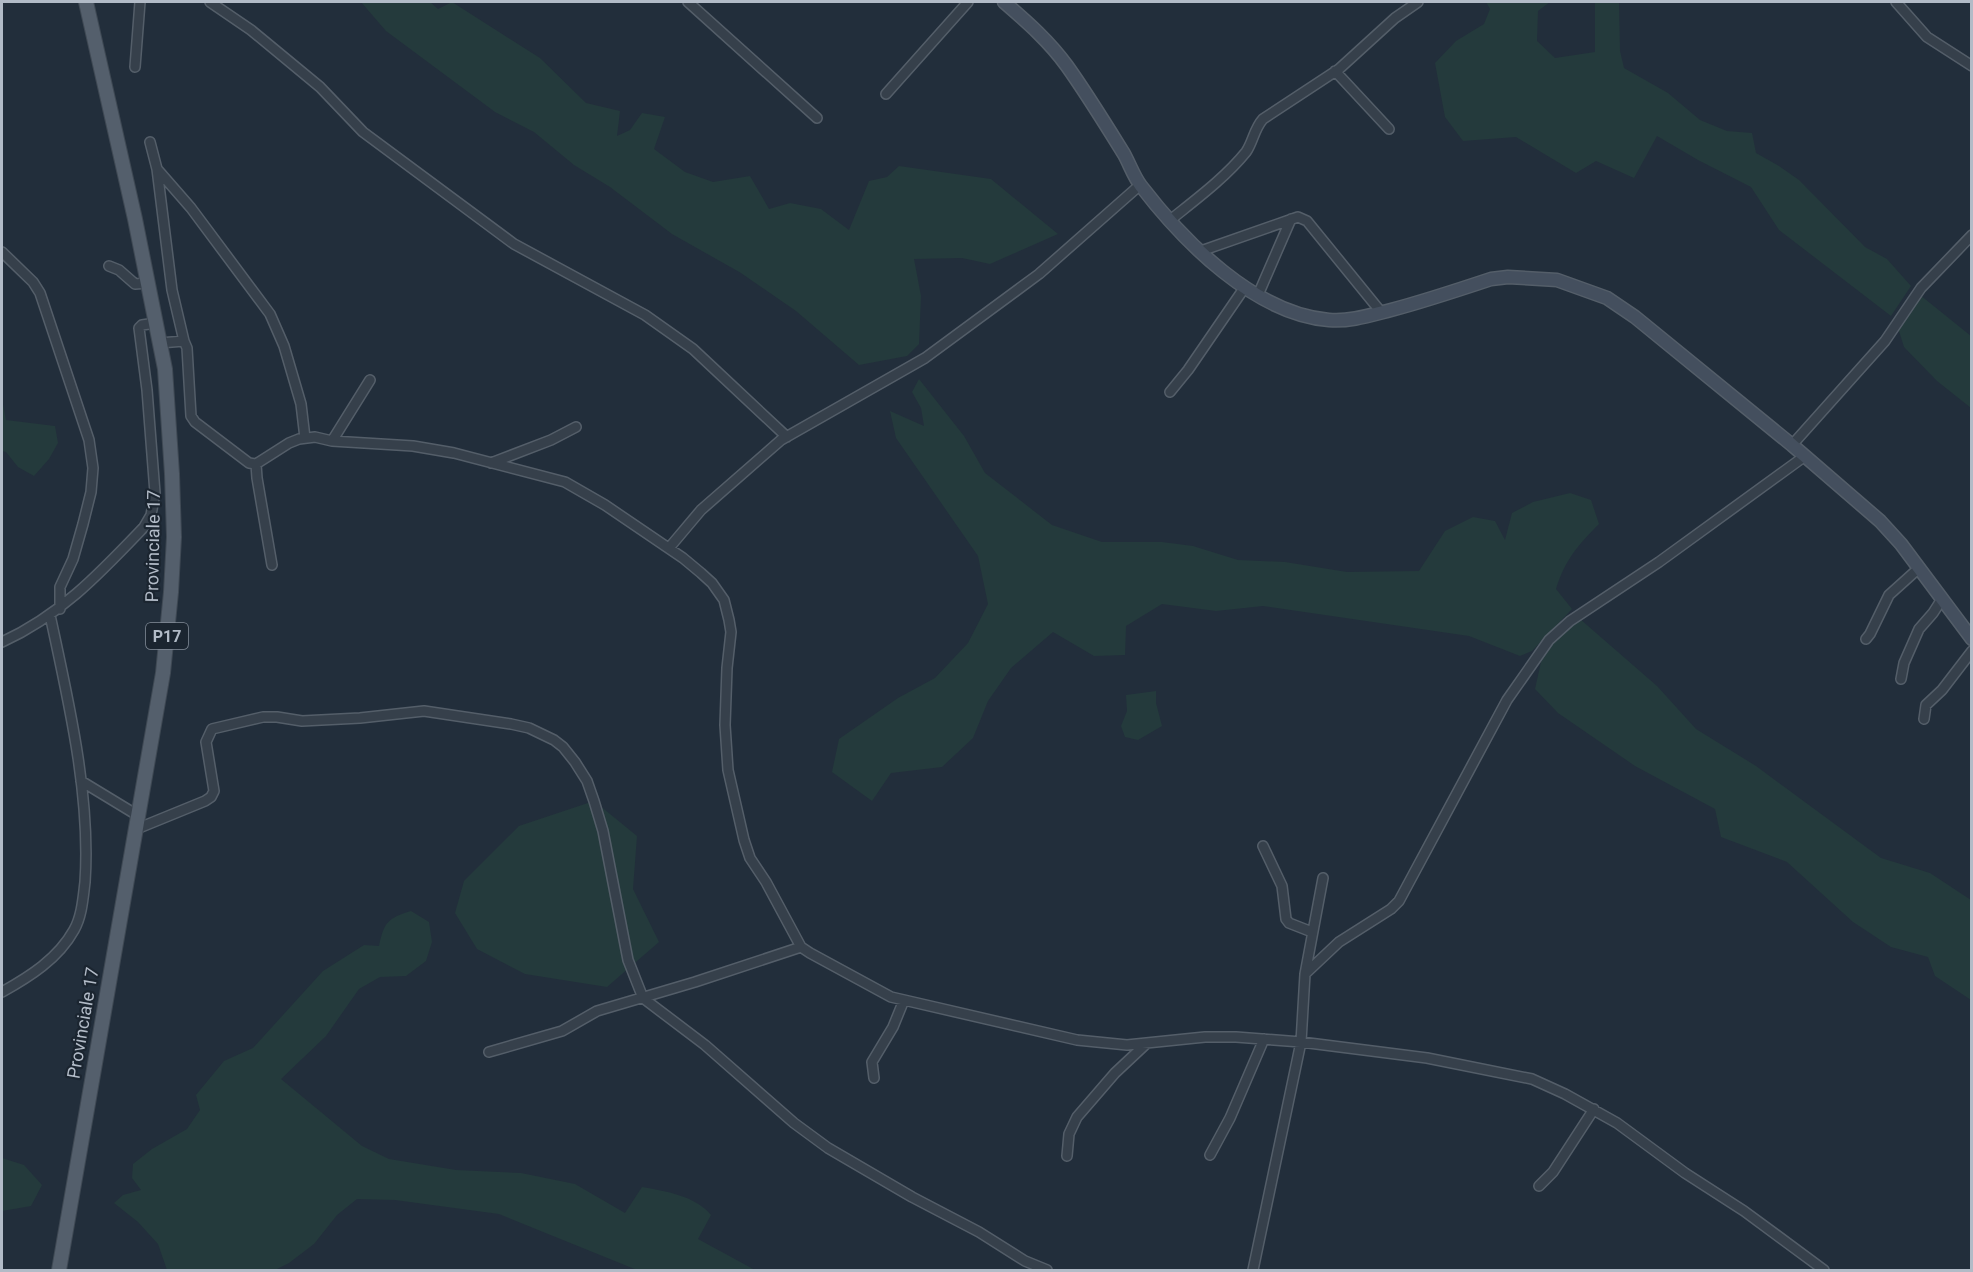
<svg xmlns="http://www.w3.org/2000/svg" width="1973" height="1272" font-family="Roboto,sans-serif">
<style>
.green{fill:#243a3c}
.lines{fill:none;stroke-linecap:round;stroke-linejoin:round}
.street-casing{stroke:#545e69;stroke-width:12}
.secondary-casing{stroke:#545e69;stroke-width:15}
.primary-casing{stroke:#3f4954;stroke-width:16}
.street{stroke:#36404b;stroke-width:9}
.secondary{stroke:#444f5e;stroke-width:12}
.primary{stroke:#545f6c;stroke-width:14}
.labels{text-anchor:middle;stroke-width:4.5;stroke-linejoin:round;paint-order:stroke}
.shield{fill:#1b2530;stroke:#858e9a;stroke-width:1.5}
.shield-label{font-size:16px;font-weight:bold;fill:#b2bbc7}
.street-label{font-size:18px;fill:#b2bbc7;stroke:#1b2530}
</style>
<rect width="100%" height="100%" fill="#222e3b"/>
<path class="green" d="M361 2H430L438 9 452 2 540 58 586 103 620 111 617 136 630 130 642 113 665 117 654 149 685 172 713 182 750 176 769 209 790 203 821 209 849 230 869 181 887 177 899 166 991 179 1058 234 990 264 962 258 914 259 921 296 919 344 907 356 859 365 796 311 741 273 672 234 610 187 574 165 534 132 495 112 386 31Z
M1486 2H1550L1538 11 1537 41 1555 58 1595 52V2H1619L1620 51 1624 68 1668 93 1700 120 1727 131 1752 133 1756 153 1779 166 1799 180 1865 247 1887 259 1911 286 1891 316 1779 230 1751 187 1698 160 1657 136 1634 178 1596 161 1576 173 1516 137 1463 141 1445 117 1435 63 1456 41 1484 24 1490 9Z
M1920 295 1971 336V408L1937 381 1904 347 1898 328Z
M919 379 964 436 985 473 1052 525 1102 542H1162L1193 546 1238 560 1285 562 1347 572 1419 571 1445 531 1473 517 1495 521 1505 540 1512 513 1533 502 1570 493 1591 500 1599 524C1578 545 1565 560 1556 589L1572 609 1532 651 1520 656 1469 636 1263 606 1216 611 1162 604 1126 626 1125 655 1094 656 1053 632 1011 668 988 701 973 738 942 767 891 773 872 801 832 772 839 739 898 698 935 678 968 643 988 604 978 556 896 438 890 411 924 426 921 408 912 392Z
M2 399 6 420 55 426 58 443 49 459 34 476 18 467 6 452 2 451Z
M1580 619 1657 686 1696 729 1756 766 1881 858 1930 873 1971 900V1000L1935 976 1928 957 1891 947 1853 922 1787 862 1721 837 1715 809 1635 766 1558 713 1535 689 1541 662 1556 639Z
M1156 691V703L1162 726 1138 740 1125 737 1121 726 1127 711 1126 695Z
M594 801 637 836 633 889 659 942 607 987 525 974 477 949 455 913 464 881 519 826Z
M411 911 429 922 432 942 426 961 406 976 380 977 359 989 326 1036 281 1079 362 1146 389 1159 456 1170 521 1173 575 1184 625 1213 642 1187C665 1191 696 1196 711 1215L698 1239 755 1270H637L499 1214 395 1200 357 1199 337 1215 314 1244 289 1263 275 1270H167L158 1244 138 1222 114 1203 123 1195 141 1190 132 1178 133 1164 152 1149 187 1129 200 1110 196 1095 224 1061 253 1048 323 971 364 945 379 946C384 922 388 918 411 911Z
M2 1158 24 1165 42 1185 31 1206 2 1211Z"/>
<g class="lines">
<g class="street-casing">
<path id="street" d="M210 2 251 30 320 87 363 132 514 244 645 315 693 349 787 437
M688 2 817 118
M1896 2 1927 37 1972 66
M135 67 140 2
M1335 71 1389 129
M886 94 968 2
M150 142 157 169 172 290 184 341
M157 169 191 208 270 314 284 346 301 404 305 438
M1169 221C1195 200 1225 178 1246 152 1253 142 1254 129 1263 119L1339 69 1395 18 1418 2
M1201 251 1298 217 1307 221 1381 312
M2 252 33 282 40 293 89 440 93 468 91 492 83 524 73 559 60 587V609
M109 266 119 270 135 284 148 283
M1258 295 1291 219
M160 343 184 341 187 348 191 416 195 422 249 463 256 464 289 443 299 439 315 437 332 441 413 446 454 453 565 482 605 505 683 558 701 573 712 583 724 600 729 620 731 632 727 668 725 725 728 770 744 840 750 858 766 882 801 947 810 953 891 997 1077 1040 1127 1045 1205 1037H1236L1301 1042 1427 1058 1532 1079 1565 1094 1617 1123 1685 1173 1744 1211 1824 1270
M1170 392 1188 370 1245 287
M332 441 370 380
M1792 445 1885 341 1921 288 1972 235
M491 463 551 440 576 427
M256 464 257 478 272 565
M669 548 701 510 781 440 925 358 1039 274 1140 185
M1866 639 1870 634 1889 595 1919 568
M2 642C61 615 100 573 144 527L151 515 155 493 147 390 139 328 142 325 156 323
M1901 679 1904 663 1919 629 1933 613 1942 599
M1924 719 1926 705 1942 690 1972 651
M81 781 137 815
M134 830 205 801 211 797 214 791 206 742 212 729 263 717H277L302 721 360 718 424 711 511 724 529 728 554 740 563 747 575 762 587 781 594 801 603 831 628 960 643 998 705 1045 794 1123 828 1148 912 1197 979 1232 1025 1261 1047 1270
M1263 846 1282 886 1286 919 1289 923 1312 932
M1305 974 1323 878
M2 992C29 977 58 959 74 930 82 916 83 898 85 882 91 796 68 699 50 615
M489 1052 562 1031 597 1011 695 982 801 947
M874 1078 872 1062 893 1027 904 1000
M1210 1155 1230 1118 1264 1039
M1067 1156 1069 1134 1077 1117 1115 1073 1147 1043
M1539 1186 1553 1172 1594 1109
M1253 1270 1301 1042 1305 974 1339 942 1391 909 1399 901 1507 700 1549 640 1570 621 1659 562 1805 456"/>
</g>
<g class="secondary-casing">
<path id="secondary" d="M1004 2C1027 22 1049 41 1067 66 1087 94 1106 125 1124 154 1130 165 1134 177 1141 186 1184 242 1255 314 1329 320 1349 322 1371 315 1391 310 1425 301 1458 290 1491 279L1508 277 1557 280 1607 298 1635 317 1792 445 1880 521 1901 544 1972 639"/>
</g>
<g class="primary-casing">
<path id="primary" d="M59 1270 163 673 171 592 174 537 172 474 165 369 135 219 86 2"/>
</g>
<use href="#street" class="street"/>
<use href="#secondary" class="secondary"/>
<use href="#primary" class="primary"/>
</g>
<g class="labels">
<rect class="shield" x="146" y="623" width="42" height="26" rx="4.5"/>
<g class="shield-label">
<text x="167" y="642">P17</text>
</g>
<g class="street-label">
<text transform="translate(153 546) rotate(-89)" y="6">Provinciale 17</text>
<text transform="translate(83 1023) rotate(-80)" y="6">Provinciale 17</text>
</g>
</g>
<rect width="1973" height="1272" fill="none" stroke="#b2bbc7" stroke-width="6"/>
</svg>
